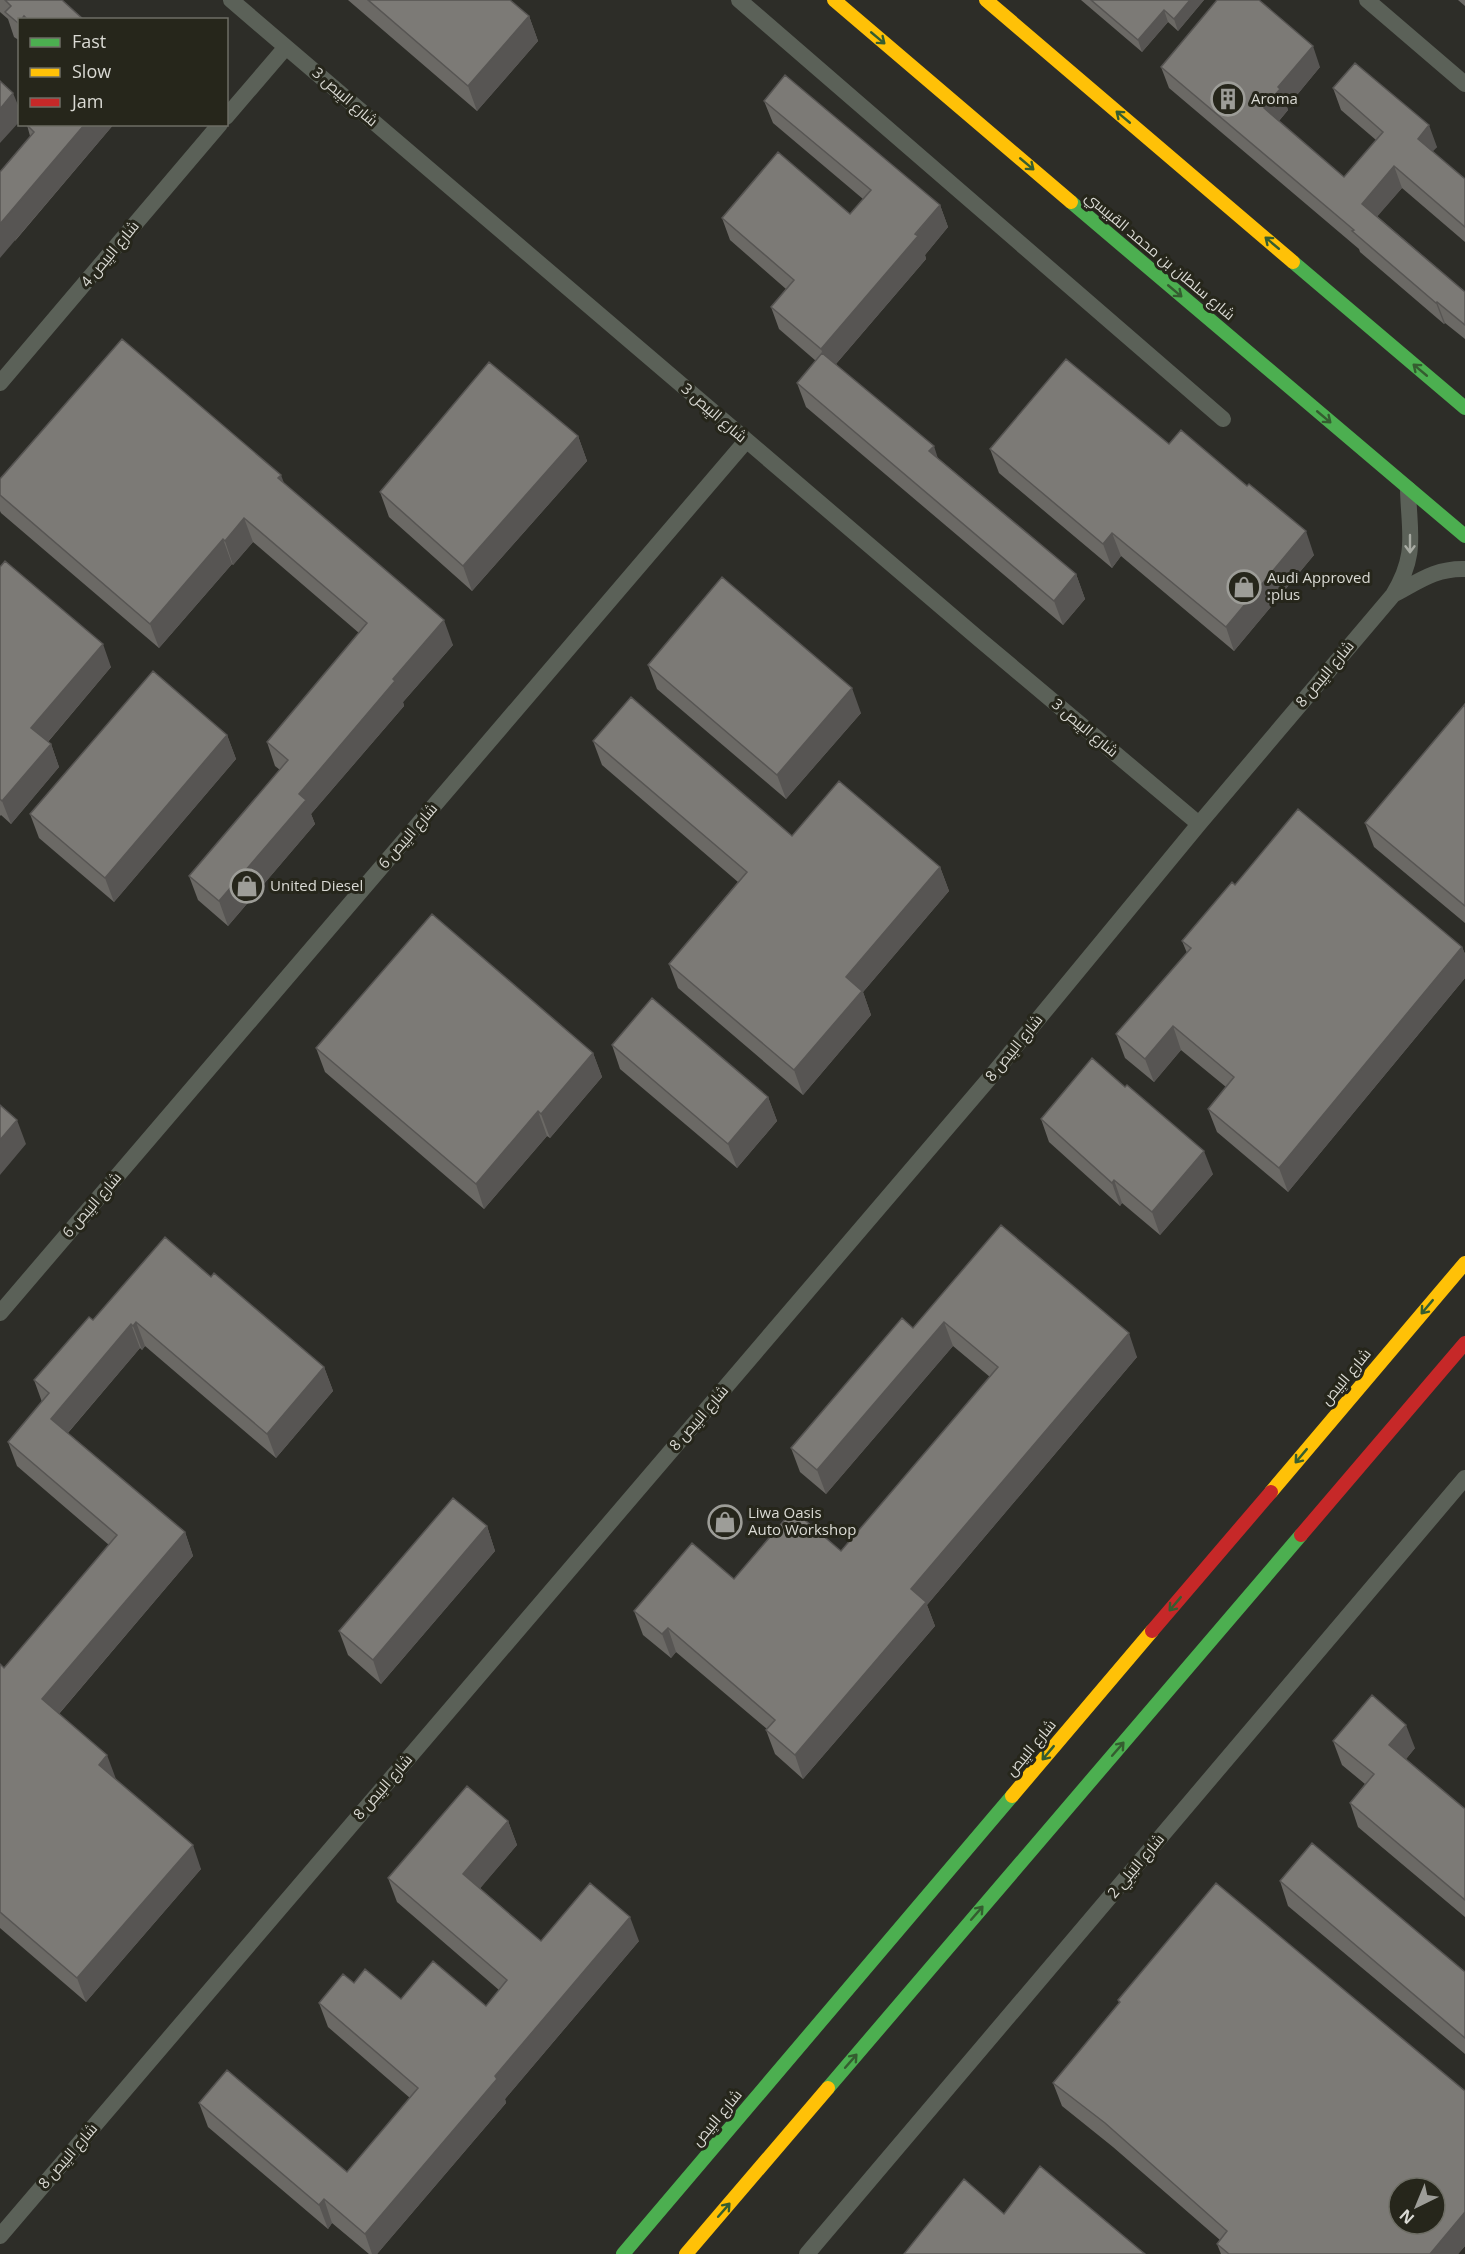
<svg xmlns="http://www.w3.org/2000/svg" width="1465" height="2254" font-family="'Open Sans',Cairo,sans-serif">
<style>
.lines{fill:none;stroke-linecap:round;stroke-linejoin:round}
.street{stroke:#5b6158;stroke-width:16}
.fast{stroke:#4caf50;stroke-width:14}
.slow{stroke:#ffc107;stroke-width:14}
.jam{stroke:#c62828;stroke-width:14}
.wall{fill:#6b6965}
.shaded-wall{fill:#575553}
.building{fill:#7c7a76;stroke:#575553;stroke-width:1.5;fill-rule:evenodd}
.oneway{stroke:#355d30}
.oneway2{stroke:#a7aaa2}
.labels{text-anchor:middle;stroke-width:6;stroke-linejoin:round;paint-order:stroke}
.street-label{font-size:15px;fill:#dadad4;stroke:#26261b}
.poi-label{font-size:15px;fill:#dadad4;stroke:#26261b;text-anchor:start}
</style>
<rect width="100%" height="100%" fill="#2d2d28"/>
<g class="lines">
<path class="street" d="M231 0 979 639 1199 824
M739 0 1223 419
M1367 0 1465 84
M226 117 286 47
M0 383 220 124
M1393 595C1418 582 1435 568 1465 569
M0 1313 746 441
M0 2236 988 1080 1199 824 1393 595C1418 554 1409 533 1408 489
M807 2254 1465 1478"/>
<path class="fast" d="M1071 202 1465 536
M1293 262 1465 408
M828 2088 1301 1535
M623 2254 1012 1796"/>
<path class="slow" d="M834 0 1071 202
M986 0 1293 262
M1271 1492 1465 1263
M1012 1796 1152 1631
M686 2254 828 2088"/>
<path class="jam" d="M1301 1535 1465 1343
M1152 1631 1271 1492"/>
</g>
<path class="wall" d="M0 0H62L84 20H20V41L14 37 8 19 0 12Z
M348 0H510L529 16 538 41 477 111Z
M1081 0H1204L1178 31 1168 22 1142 52Z
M1458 0H1465V6Z
M1161 67H1320L1287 107 1288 110 1279 121 1344 177 1376 140 1341 110 1333 88 1437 147 1432 151 1465 179V242L1402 188 1377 216 1465 292V339L1445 323 1444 324 1360 252 1359 249 1169 88Z
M764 101 940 205 948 227 925 255 926 259 836 364 938 458 1076 574 1085 599 1063 625 806 407 797 383 816 361 779 329 771 307 786 289 730 240 722 218 850 214 863 199 773 123Z
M114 124 15 241 30 136 27 125Z
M578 436 587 461 472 591 389 517 380 492Z
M1169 444 1314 555 1234 651 1121 556 1112 568 999 473 990 449Z
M0 479 284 483 453 645 403 702 404 706 311 814 315 824 228 926 198 900 189 876 280 770 275 766 267 742 359 633 253 542 233 565 232 564 159 648 1 513 0 511Z
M0 567 111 667 48 742 51 744 59 767 11 824 1 815 0 816Z
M648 665 861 713 786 799 657 689Z
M1465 704V923L1374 847 1365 823Z
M227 735 236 759 114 902 39 838 30 814Z
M593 741 792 836 940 867 949 891 863 992 871 1015 803 1095 678 988 669 964 738 882 602 765Z
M1235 885 1462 947 1465 954V978L1288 1192 1217 1132 1208 1109 1226 1087 1181 1050 1154 1082 1125 1058 1116 1034 1187 953 1182 941Z
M612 1045 768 1097 777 1121 737 1168 620 1069Z
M316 1048 593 1053 602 1077 550 1138 547 1136 484 1209 325 1072Z
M1041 1119 1213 1174 1160 1235 1122 1203 1120 1206 1049 1142Z
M1001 1225 1137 1357 927 1605 935 1626 803 1779 775 1754 766 1730 767 1729 676 1652 671 1658 643 1635 634 1611 734 1579 841 1551 990 1377 953 1346 826 1494 800 1472 791 1448 913 1328Z
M211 1277 324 1367 333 1391 276 1458 145 1346 142 1350 140 1348 68 1433 185 1532 193 1556 59 1714 116 1779 201 1869 86 2002 0 1928V1664L4 1668 109 1545 17 1466 8 1442 42 1402 34 1380 93 1320Z
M487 1526 495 1551 381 1684 348 1655 339 1631Z
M1333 1741 1415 1748 1406 1759 1465 1809V1917L1358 1827 1350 1803 1365 1784 1342 1765Z
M508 1821 517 1845 480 1888 541 1941H639L505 2099 506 2103 377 2254H369L332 2223 328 2229 208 2127 199 2103 347 2172 410 2098 328 2027 319 2003 354 1983 401 1999 486 2006 499 1990 397 1902 388 1878Z
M1280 1881 1465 1972V2054L1288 1906Z
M1118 2000 1465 2091V2246L1458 2254H1221L1217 2244 1220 2240 1113 2147 1062 2106 1053 2083 1119 2003Z"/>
<path class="shaded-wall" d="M1190 0H1204L1178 31 1174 19Z
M1164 10 1168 22 1142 52 1138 40Z
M529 16 538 41 477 111 468 86Z
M1313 46 1320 67 1287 107 1288 110 1272 129 1264 108 1278 87Z
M13 93 20 110V121L0 143V109Z
M85 124H114L0 258V224Z
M1429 125 1437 147 1425 160 1418 139Z
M1394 166 1402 188 1370 225 1362 204Z
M940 205 948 227 925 255 926 259 829 372 821 349Z
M1437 302 1445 323 1444 324 1436 303Z
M578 436 587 461 472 591 463 566Z
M934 446 942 471 929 451Z
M281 475 290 499 278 478Z
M244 518 253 542 233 565 225 541Z
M1306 531 1314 555 1234 651 1226 627Z
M1112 533 1121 556 1112 568 1103 544Z
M223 539 232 564 159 648 150 624Z
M1076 574 1085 599 1063 625 1054 601Z
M444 620 453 645 403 702 404 706 311 814 315 824 228 926 219 901 299 794 393 679Z
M103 644 111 667 40 751 31 728Z
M852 688 861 713 786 799 777 775Z
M227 735 236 759 114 902 105 878Z
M51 744 59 767 11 824 2 801Z
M940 867 949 891 863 992 871 1015 803 1095 794 1070 846 977Z
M1462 947 1465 954V978L1288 1192 1279 1168Z
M1173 1026 1181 1050 1154 1082 1145 1059Z
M593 1053 602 1077 550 1138 541 1114Z
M768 1097 777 1121 737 1168 728 1144Z
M538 1111 547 1136 484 1209 476 1184Z
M17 1120 26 1144 0 1175V1140Z
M1204 1151 1213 1174 1160 1235 1152 1212Z
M1114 1180 1122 1203 1120 1206 1112 1183Z
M136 1322 145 1346 142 1350 133 1326Z
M944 1322 953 1346 826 1494 817 1470Z
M131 1324 140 1348 59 1443 51 1419Z
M1129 1333 1137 1357 927 1605 935 1626 803 1779 795 1755 911 1589Z
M324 1367 333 1391 276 1458 267 1434Z
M487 1526 495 1551 381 1684 373 1660Z
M185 1532 193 1556 51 1723 42 1699Z
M668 1628 676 1652 671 1658 662 1634Z
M1406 1725 1415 1748 1398 1769 1389 1745Z
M107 1755 116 1779 99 1765Z
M508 1821 517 1845 472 1898 463 1874Z
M193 1845 201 1869 86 2002 77 1978Z
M630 1917 639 1941 505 2099 506 2103 377 2254H372L365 2234 495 2076Z
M324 2199 332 2223 328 2229 319 2205Z
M1465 2212V2246L1458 2254H1430Z"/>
<path class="building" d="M5 0H62L84 20H28L24 16 21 20H20L18 23 5 12 11 6Z
M368 0H510L529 16 468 86Z
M1091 0H1190L1174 19 1164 10 1138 40Z
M1217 0H1259L1313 46 1278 87 1280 89 1264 108 1344 177 1383 132 1333 88 1355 63 1429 125 1418 139 1465 179V227L1394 166 1362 204 1465 292V325L1437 302 1436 303 1352 231 1354 230 1161 67Z
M785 75 940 205 915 234 918 236 821 349 771 307 794 280 722 218 778 152 850 214 871 190 764 101Z
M0 81 13 93 0 109Z
M27 124H85L0 224V172L34 132 27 125Z
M122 339 281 475 278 478 444 620 393 679 395 681 299 794 306 800 219 901 189 876 288 760 267 742 367 623 244 518 225 541 223 539 150 624 0 495V479Z
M822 353 934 446 929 451 1076 574 1054 601 797 383Z
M1066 359 1169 444 1181 430 1247 486 1249 484 1306 531 1226 627 1112 533 1103 544 990 449Z
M489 362 578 436 463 566 380 492Z
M5 561 103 644 31 728 51 744 2 801 0 799V567Z
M722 577 852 688 777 775 648 665Z
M153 671 227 735 105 878 30 814Z
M631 697 792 836 839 781 940 867 846 977 862 991 794 1070 669 964 747 872 593 741Z
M1465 704V906L1365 823Z
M1298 809 1462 947 1279 1168 1208 1109 1234 1077 1173 1026 1145 1059 1116 1034 1191 948 1182 941 1232 882 1235 885Z
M432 914 593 1053 541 1114 538 1111 476 1184 316 1048Z
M652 998 768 1097 728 1144 612 1045Z
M1092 1058 1125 1087 1127 1085 1204 1151 1152 1212 1114 1180 1112 1183 1041 1119Z
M0 1105 17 1120 0 1140Z
M1001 1225 1129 1333 911 1589 926 1602 795 1755 766 1730 775 1720 668 1628 662 1634 634 1611 692 1543 734 1579 793 1510 841 1551 998 1367 944 1322 817 1470 791 1448 902 1318 913 1328Z
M165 1237 211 1277 214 1273 324 1367 267 1434 136 1322 133 1326 131 1324 51 1419 185 1532 42 1699 107 1755 99 1765 193 1845 77 1978 0 1912V1664L4 1668 117 1535 8 1442 49 1393 34 1380 89 1317 93 1320Z
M453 1498 487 1526 373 1660 339 1631Z
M1372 1695 1406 1725 1389 1745 1465 1809V1900L1350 1803 1374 1774 1333 1741Z
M467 1786 508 1821 463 1874 541 1941 590 1883 630 1917 495 2076 497 2079 365 2234 324 2199 319 2205 199 2103 227 2070 347 2172 418 2088 319 2003 343 1974 354 1983 365 1969 401 1999 433 1961 486 2006 507 1980 388 1878Z
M1312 1843 1465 1972V2038L1280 1881Z
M1216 1883 1465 2091V2212L1430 2254H1229L1217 2244 1227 2231 1105 2123 1053 2083 1120 2002 1118 2000ZM1399 2188H1435V2224H1399Z
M1040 2166 1145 2254H904L964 2179 1004 2214Z"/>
<defs><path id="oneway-shaft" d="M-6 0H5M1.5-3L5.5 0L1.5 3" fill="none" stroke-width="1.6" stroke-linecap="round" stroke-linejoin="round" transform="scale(1.5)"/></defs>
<g class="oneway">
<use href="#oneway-shaft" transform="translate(878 38) rotate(40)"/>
<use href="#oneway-shaft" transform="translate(1123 117) rotate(-140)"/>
<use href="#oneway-shaft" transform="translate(1027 164) rotate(40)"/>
<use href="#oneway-shaft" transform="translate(1272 243) rotate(-140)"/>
<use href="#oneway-shaft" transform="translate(1175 291) rotate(40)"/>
<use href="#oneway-shaft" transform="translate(1420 370) rotate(-140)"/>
<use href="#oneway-shaft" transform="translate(1324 417) rotate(40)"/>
<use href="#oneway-shaft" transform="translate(1427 1307) rotate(130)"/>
<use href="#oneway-shaft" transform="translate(1301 1456) rotate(130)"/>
<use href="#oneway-shaft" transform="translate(1175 1604) rotate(130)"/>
<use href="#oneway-shaft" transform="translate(1118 1749) rotate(-49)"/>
<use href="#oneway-shaft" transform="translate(1048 1753) rotate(130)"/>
<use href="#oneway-shaft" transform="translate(977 1913) rotate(-49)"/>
<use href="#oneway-shaft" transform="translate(851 2061) rotate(-49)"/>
<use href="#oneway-shaft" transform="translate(724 2210) rotate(-49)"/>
</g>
<use class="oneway2" href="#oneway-shaft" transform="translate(1410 544) rotate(90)"/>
<defs>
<g id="building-ring" transform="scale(1.725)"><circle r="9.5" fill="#26261b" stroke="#9d9d98" stroke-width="1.5"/><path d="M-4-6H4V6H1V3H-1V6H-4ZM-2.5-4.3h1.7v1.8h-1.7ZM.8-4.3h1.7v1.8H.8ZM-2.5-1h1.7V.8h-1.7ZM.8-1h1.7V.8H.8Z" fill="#9d9d98"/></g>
<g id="shop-ring" transform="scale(1.725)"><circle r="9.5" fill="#26261b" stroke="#9d9d98" stroke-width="1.5"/><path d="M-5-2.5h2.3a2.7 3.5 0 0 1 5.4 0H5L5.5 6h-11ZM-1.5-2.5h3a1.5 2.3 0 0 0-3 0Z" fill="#9d9d98"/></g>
</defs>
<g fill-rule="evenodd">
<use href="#building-ring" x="1228" y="99"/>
<use href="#shop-ring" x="1244" y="587"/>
<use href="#shop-ring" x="247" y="886"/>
<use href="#shop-ring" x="725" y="1522"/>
</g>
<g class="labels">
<g class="street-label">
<text transform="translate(345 97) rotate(41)" y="5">شارع البِيص 3</text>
<text transform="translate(110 254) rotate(-50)" y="5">شارع البِيص 4</text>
<text transform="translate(1160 256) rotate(40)" y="5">شارع سلطان بن محمد القبيسي</text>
<text transform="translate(714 413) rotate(41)" y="5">شارع البِيص 3</text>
<text transform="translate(1325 674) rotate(-50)" y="5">شارع البِيص 8</text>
<text transform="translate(1085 728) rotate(40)" y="5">شارع البِيص 3</text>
<text transform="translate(408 836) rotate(-49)" y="5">شارع البِيص 6</text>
<text transform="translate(1014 1048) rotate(-51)" y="5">شارع البِيص 8</text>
<text transform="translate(92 1205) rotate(-49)" y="5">شارع البِيص 6</text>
<text transform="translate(1346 1377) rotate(-50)" y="5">شارع البِيص</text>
<text transform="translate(699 1418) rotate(-49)" y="5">شارع البِيص 8</text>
<text transform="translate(1031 1748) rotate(-50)" y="5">شارع البِيص</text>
<text transform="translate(383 1787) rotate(-49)" y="5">شارع البِيص 8</text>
<text transform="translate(1136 1866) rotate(-50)" y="5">شارع البَيلِي 2</text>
<text transform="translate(717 2118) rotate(-50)" y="5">شارع البِيص</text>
<text transform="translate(68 2156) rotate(-49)" y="5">شارع البِيص 8</text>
</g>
<g class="poi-label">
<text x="1251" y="104">Aroma</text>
<text x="1267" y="583">Audi Approved<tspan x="1267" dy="17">:plus</tspan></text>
<text x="270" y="891">United Diesel</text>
<text x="748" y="1518">Liwa Oasis<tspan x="748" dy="17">Auto Workshop</tspan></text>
</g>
</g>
<rect x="18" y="18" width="210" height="108" fill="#26261b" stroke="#6e6e65" stroke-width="1.5"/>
<rect x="30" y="38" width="30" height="9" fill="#4caf50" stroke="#6e6e65" stroke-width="1.5"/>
<text x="72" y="48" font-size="18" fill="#dadad4">Fast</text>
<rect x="30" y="68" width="30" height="9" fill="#ffc107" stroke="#6e6e65" stroke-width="1.5"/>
<text x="72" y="78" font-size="18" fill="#dadad4">Slow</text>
<rect x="30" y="98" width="30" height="9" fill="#c62828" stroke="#6e6e65" stroke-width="1.5"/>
<text x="72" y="108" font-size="18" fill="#dadad4">Jam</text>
<g transform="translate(1417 2206) rotate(223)"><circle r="28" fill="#26261b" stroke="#6e6e65" stroke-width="1.5"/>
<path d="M0-4.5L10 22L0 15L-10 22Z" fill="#9d9d98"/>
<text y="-9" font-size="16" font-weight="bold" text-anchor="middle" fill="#dadad4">N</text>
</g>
</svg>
